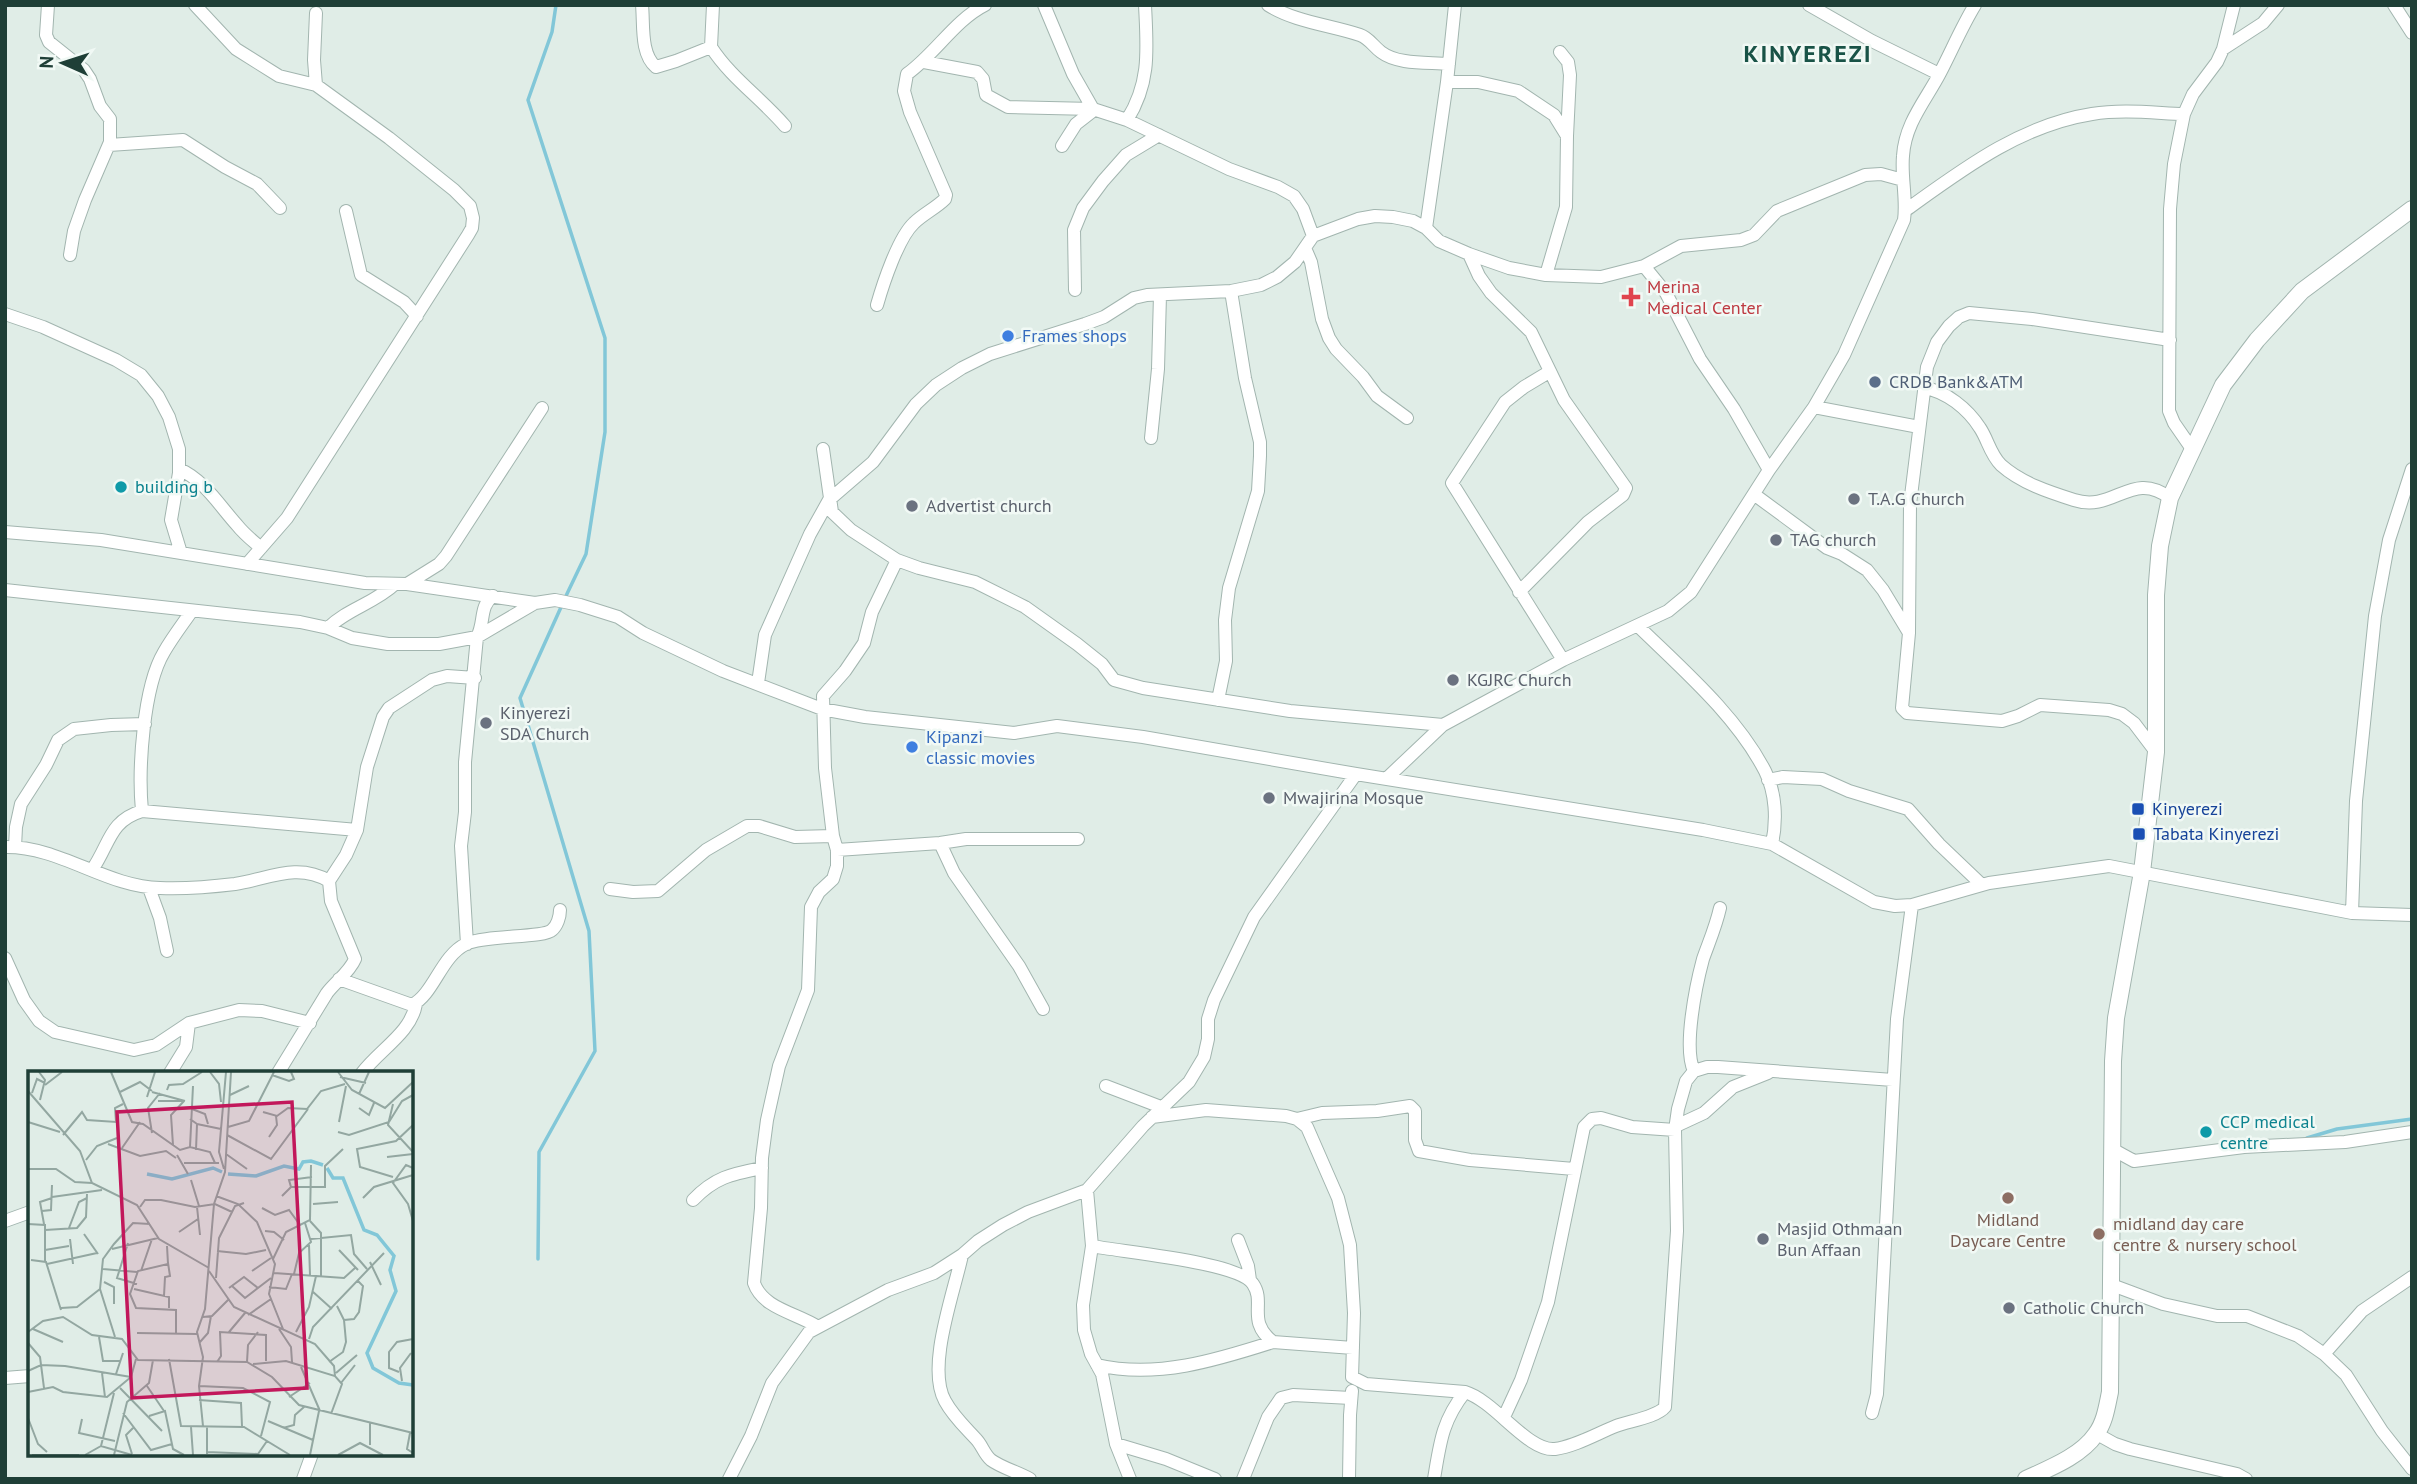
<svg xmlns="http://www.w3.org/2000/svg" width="2417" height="1484" font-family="'PT Sans',sans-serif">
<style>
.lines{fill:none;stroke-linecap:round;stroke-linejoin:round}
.stream{stroke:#82c7d8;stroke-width:3.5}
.minor-casing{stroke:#a2b5af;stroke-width:14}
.tertiary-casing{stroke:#a2b5af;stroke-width:18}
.minor{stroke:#fff;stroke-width:12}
.tertiary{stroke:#fff;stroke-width:16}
.health-dot{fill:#e0444e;stroke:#f1f9f5;stroke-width:2.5}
.shop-dot{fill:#3f7fe0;stroke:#f1f9f5;stroke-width:2.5}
.service-dot{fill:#5c6f8a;stroke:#f1f9f5;stroke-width:2.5}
.culture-dot{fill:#0f9aa8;stroke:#f1f9f5;stroke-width:2.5}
.worship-dot{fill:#6b7280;stroke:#f1f9f5;stroke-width:2.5}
.transit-dot{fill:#1a4fb4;stroke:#f1f9f5;stroke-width:2.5}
.education-dot{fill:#8d6e63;stroke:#f1f9f5;stroke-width:2.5}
.labels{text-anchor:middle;stroke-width:5;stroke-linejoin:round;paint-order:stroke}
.health-label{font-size:18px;fill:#be3a42;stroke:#f1f9f5;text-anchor:start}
.shop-label{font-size:18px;fill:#366cbe;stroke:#f1f9f5;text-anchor:start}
.service-label{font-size:18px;fill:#4e5e75;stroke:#f1f9f5;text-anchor:start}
.culture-label{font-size:18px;fill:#0d838f;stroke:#f1f9f5;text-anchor:start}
.worship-label{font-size:18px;fill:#5b616d;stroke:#f1f9f5;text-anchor:start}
.transit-label{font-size:18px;fill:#164399;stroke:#f1f9f5;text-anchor:start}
.education-label{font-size:18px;fill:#785e54;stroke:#f1f9f5}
.district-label{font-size:24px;font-weight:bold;letter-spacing:2px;fill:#195347;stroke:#f1f9f5}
.inset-river{fill:none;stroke:#82c7d8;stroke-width:3.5}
.inset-road{fill:none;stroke:#93a7a1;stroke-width:2}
.view{fill:#c2185b;fill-opacity:0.15;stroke:#c2185b;stroke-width:3.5}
.inset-edge{fill:none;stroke:#1f3f37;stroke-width:3.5}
</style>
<rect width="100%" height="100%" fill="#e0ede7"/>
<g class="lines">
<path class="stream" d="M556 5 552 32 528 100 605 338V432L586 554 565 598
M2307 1138 2337 1129 2412 1119
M538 1259 539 1152 595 1051 589 931 520 698 562 605"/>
<g class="minor-casing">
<path id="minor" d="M48 5 46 35 49 42 84 70 90 79 100 106 110 119V142L85 200 74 231 70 255
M195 5 236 49 279 76 316 85 389 138 454 190 470 206 473 218 472 228 468 235 287 518 247 564
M642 5C644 24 640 54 656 67L676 61 711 47
M713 5 711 47C731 78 761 98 785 126
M1044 5 1073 74 1093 109 1127 120 1229 169 1278 187 1294 196 1303 209 1313 236
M1268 5C1295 22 1330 25 1360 35 1369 38 1373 46 1381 52 1398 65 1428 62 1449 64
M1809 5 1872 41 1939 74
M2394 5 2412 33
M316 13 314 60 316 85
M2223 49 2263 23 2278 5
M1560 52 1568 62 1570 75 1567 136
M924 62 977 72 983 79 986 95 1008 107 1093 109
M1447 82H1478L1518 91 1554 115 1567 136 1566 207 1546 275
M1127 120C1151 82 1147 48 1145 5
M109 145 183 140 225 167 257 184 280 208
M1062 146 1076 124 1094 110
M1906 210C1963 169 2021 125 2092 114 2122 109 2154 113 2184 114
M346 211 361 275 404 302 417 316
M1426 228 1447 82 1455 5
M1305 248 1311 262 1322 319 1329 338 1336 349 1363 377 1377 396 1407 418
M1469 254 1479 276 1491 293 1531 332 1564 400 1626 488 1623 495 1588 522 1519 592
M1644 266 1666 293 1700 359 1734 409 1769 470
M1075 290 1074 230 1083 208 1103 181 1126 155 1159 135
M877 305C883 284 898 238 914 223 923 214 936 208 945 199L946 195 910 112 904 91 907 74C935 54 955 20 985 5
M5 314 43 327 116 360 141 375 158 396 169 417 179 449V473L171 520 181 553
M1549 372 1524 387 1505 402 1452 483 1563 660
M1924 388C1946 391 1968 409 1980 428 1988 440 1990 454 2001 465 2021 483 2049 492 2074 500 2114 513 2132 469 2170 498
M1814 407 1919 427
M1151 438 1158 369 1160 295
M823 449 832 512 851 530 897 560 919 568 975 582 1025 607 1077 644 1102 664 1114 680 1143 688 1290 711 1443 725
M2192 449 2174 423 2169 411 2170 209 2174 164 2184 114 2193 94 2217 62 2223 49 2234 5
M179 469C204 480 219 505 237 525 244 534 253 541 261 548
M1755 495 1827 548 1842 554 1867 570 1883 590 1909 633
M5 532 101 540 365 583 407 584 535 603
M407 584 439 564 446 556 542 408
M5 590 300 622 328 628 352 638 388 644H439L477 637 535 603 555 600 580 605 618 617 643 633 723 671 822 709 865 717 1014 733 1057 726 1143 737 1356 774 1703 830 1772 844 1874 902 1895 906 1912 905 1989 883 2109 866 2352 913 2412 915
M1638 626C1682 669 1736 715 1765 771 1776 793 1777 820 1772 844
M328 628C347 609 375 603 395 584
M758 683 765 635 810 534 829 500 873 462 916 404 936 385 962 368 990 354 1085 324 1104 317 1134 298 1147 295 1231 291 1261 285 1277 277 1295 262 1313 236 1358 219 1375 216 1393 217 1413 221 1426 228 1439 241 1469 254 1509 268 1546 275 1601 277 1644 266 1681 246 1741 240 1754 235 1777 211 1865 175 1881 174 1903 180
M1218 700 1226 661 1225 620 1229 588 1258 491 1260 456V442L1245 378 1231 291
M2156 752 2134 723 2122 714 2109 710 2040 705 2018 716 2002 721 1907 713 1902 708 1909 633 1910 504 1927 367 1937 342 1949 326 1959 317 1969 313 2032 319 2170 340
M1386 779 1443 725 1563 660 1668 611 1691 592 1769 470 1814 407 1844 355 1904 220C1907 199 1901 177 1903 156 1905 123 1926 100 1940 73 1952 50 1962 26 1975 5
M1768 780 1783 777 1822 779 1849 791 1908 809 1939 844 1982 885
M142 811C138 770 143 687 164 652 172 638 182 625 191 612
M940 843 954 873 1019 966 1043 1009
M5 847C60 846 106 887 160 888 185 889 210 887 235 884 268 879 297 862 329 881
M15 847 16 827 21 804 46 765 58 740 74 729 111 725 145 724
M837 850 940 843 966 839H1078
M92 870C110 844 109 821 142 811L357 830
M149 888 160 918 167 951
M610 889 633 892 658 891 706 850 747 826H759L795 837 833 836
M2352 913 2356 801 2375 616 2389 540 2412 469
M467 944 461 846 465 812V762L477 637C485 623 479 606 493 596
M5 958 24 1000 39 1021 55 1032 134 1050 156 1045 189 1023 239 1010 262 1011 310 1023
M339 979 412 1005C434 994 441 956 466 944 484 935 544 938 552 930 557 926 560 917 560 910
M1694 1071C1683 1048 1696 985 1703 959 1709 942 1716 926 1720 908
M170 1073 186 1047 189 1023
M278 1073 327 993C336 981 349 973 355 959L331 901 329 881 346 855 357 830 367 767 383 717 389 708 432 680 447 676 475 678
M362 1073C379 1050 411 1033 416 1004
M1106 1086 1161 1107
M1152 1117 1206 1110 1286 1116 1297 1119 1307 1127 1338 1198 1350 1245 1354 1313 1352 1377 1366 1384 1465 1392C1495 1401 1528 1452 1555 1449 1576 1446 1596 1434 1616 1426 1629 1421 1657 1417 1665 1407L1677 1231 1675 1130 1678 1109 1686 1081 1694 1071 1707 1067H1718L1893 1080
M1297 1119 1322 1113 1377 1111 1410 1106 1415 1111V1140L1419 1151 1470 1160 1574 1169
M1676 1126 1704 1113 1733 1087 1768 1073
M2112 1149 2134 1161 2244 1147 2345 1142 2412 1132
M1087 1190 1092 1246 1083 1305 1084 1330 1091 1354 1102 1374 1116 1444 1130 1479
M693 1200C715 1177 732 1174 762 1168
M5 1221 30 1212
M1238 1240 1248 1266 1250 1280
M1092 1246C1122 1252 1239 1262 1253 1284 1266 1303 1246 1321 1273 1342L1353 1348
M962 1255C954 1293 926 1367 945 1401 953 1416 965 1427 976 1439 982 1445 984 1454 991 1460 1002 1468 1018 1472 1030 1479
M2112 1285 2163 1304 2217 1316H2247L2298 1336 2324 1354 2346 1375 2382 1431 2412 1469
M818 1327C797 1313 763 1309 754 1283L761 1208 762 1158 767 1120 779 1066 808 990 811 907 819 892 833 879 837 866V850L833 836 825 768 823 696 845 671 864 643 872 612 897 560
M2324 1354 2362 1311 2412 1277
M1097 1365C1156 1379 1217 1360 1273 1342
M5 1378 30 1376
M1872 1413 1877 1394 1897 1019 1912 905
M1504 1417 1521 1380 1548 1302 1584 1127 1592 1119 1601 1118 1632 1127 1675 1130
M2097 1434 2115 1444 2130 1449 2237 1474 2246 1479
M1116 1444 1166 1459 1215 1479
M303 1479 312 1454
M729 1479 751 1436 772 1383 809 1332 888 1290 934 1273 962 1255 978 1241 1003 1225 1028 1212 1087 1190 1143 1126 1189 1082 1204 1057 1208 1039V1019L1214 1000 1254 917 1356 774
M1243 1479 1268 1417 1281 1398 1293 1395 1351 1398
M1349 1479 1350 1415 1352 1391
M1434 1479C1440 1443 1442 1421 1465 1392"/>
</g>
<g class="tertiary-casing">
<path id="tertiary" d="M2026 1479C2050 1468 2081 1456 2096 1434 2105 1422 2107 1406 2110 1392L2113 1061 2116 1018 2142 872 2156 752V595L2160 546 2170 498 2223 385 2257 340 2302 291 2412 209"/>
</g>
<use href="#minor" class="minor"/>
<use href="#tertiary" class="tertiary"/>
</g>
<path class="health-dot" d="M1627.5 286.5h7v7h7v7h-7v7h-7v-7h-7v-7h7z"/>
<g class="shop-dot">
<circle cx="1008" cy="336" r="7"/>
<circle cx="912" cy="747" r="7"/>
</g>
<circle class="service-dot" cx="1875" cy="382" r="7"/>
<g class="culture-dot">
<circle cx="121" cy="487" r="7"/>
<circle cx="2206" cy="1132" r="7"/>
</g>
<g class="worship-dot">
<circle cx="1854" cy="499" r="7"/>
<circle cx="912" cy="506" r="7"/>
<circle cx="1776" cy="540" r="7"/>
<circle cx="1453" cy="680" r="7"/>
<circle cx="486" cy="723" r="7"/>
<circle cx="1269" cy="798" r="7"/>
<circle cx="1763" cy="1239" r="7"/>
<circle cx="2009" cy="1308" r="7"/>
</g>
<g class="transit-dot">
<rect x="2131" y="802" width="14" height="14" rx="3.5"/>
<rect x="2132" y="827" width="14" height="14" rx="3.5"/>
</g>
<g class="education-dot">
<circle cx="2008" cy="1198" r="7"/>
<circle cx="2099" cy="1234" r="7"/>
</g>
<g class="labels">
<g class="health-label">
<text x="1647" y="293">Merina<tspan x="1647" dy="21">Medical Center</tspan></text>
</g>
<g class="shop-label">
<text x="1022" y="342">Frames shops</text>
<text x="926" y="743">Kipanzi<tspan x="926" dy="21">classic movies</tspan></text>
</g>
<g class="service-label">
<text x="1889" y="388">CRDB Bank&amp;ATM</text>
</g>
<g class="culture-label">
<text x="135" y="493">building b</text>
<text x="2220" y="1128">CCP medical<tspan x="2220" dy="21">centre</tspan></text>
</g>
<g class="worship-label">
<text x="1868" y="505">T.A.G Church</text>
<text x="926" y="512">Advertist church</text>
<text x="1790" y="546">TAG church</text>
<text x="1467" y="686">KGJRC Church</text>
<text x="500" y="719">Kinyerezi<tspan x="500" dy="21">SDA Church</tspan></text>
<text x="1283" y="804">Mwajirina Mosque</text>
<text x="1777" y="1235">Masjid Othmaan<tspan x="1777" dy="21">Bun Affaan</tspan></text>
<text x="2023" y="1314">Catholic Church</text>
</g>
<g class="transit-label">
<text x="2152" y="815">Kinyerezi</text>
<text x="2153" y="840">Tabata Kinyerezi</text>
</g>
<g class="education-label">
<text x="2008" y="1226">Midland<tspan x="2008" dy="21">Daycare Centre</tspan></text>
<text x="2113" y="1230" text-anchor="start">midland day care<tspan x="2113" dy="21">centre &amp; nursery school</tspan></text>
</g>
<g class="district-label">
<text x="1808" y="62">KINYEREZI</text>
</g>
</g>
<g transform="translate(28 1071)">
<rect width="385" height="385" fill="#e0ede7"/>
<path class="inset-river" d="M299 97 305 107H315L336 159 349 164 366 185 362 199 368 220 339 282 345 297 371 312 385 314M119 103 144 108 185 97 194 101M200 103 228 105 256 95 271 98 275 91 283 90 295 94"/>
<path class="inset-road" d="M11 1 17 9 12 29M83 1 104 51 115 53 152 79 162 76 182 81 187 92M182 1 191 13 193 31M310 1 324 19 357 37 385 11M244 4 261 10 266 8 263 1M312 6 338 12M17 14 34 1M139 19 141 14 155 13 174 1M0 20 52 80 64 112 109 134 131 168 181 197M92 21 112 11 124 20M124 21 157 30M4 22 9 8 17 12M331 23 341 1M202 24 221 15M119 26 127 1M130 30H156M365 33 360 54 385 81M331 37 341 44 346 32M164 38 177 43 180 53M235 41 249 45 260 37 279 38 293 20 317 13M162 48 169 53 168 79M0 51 32 61M311 51 318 15M169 53 193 58M200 56 221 50 246 1M310 61 321 64 361 51 374 30 385 24M124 62 120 37 132 22M35 64 54 41 59 49 88 51 87 37 95 33M199 64 243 88 280 38M241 66 249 54 248 45M80 73 112 85 138 80 148 87M145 74 143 44 156 30M162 76 165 15M94 77 112 51M198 83 219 98M149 84 160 103M359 86 385 83M58 89 69 75 89 67M156 92H191M385 97 378 94 365 112 380 133 385 150M0 98H28L47 111 64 112M196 98 191 81 198 1M365 106 332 96 329 78 368 70 385 54M163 109 171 135M263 116 261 109 284 106M188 125 210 133 229 151 247 193 241 223 255 258M254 125 263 116H297V95L315 78M24 126 74 119M335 127 346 116 385 104M285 133 310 131M112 136 117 129H133L167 136 187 133 204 141M169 136 172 164M234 137 247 144 261 139 272 154M14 140 23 139 24 114M282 150 293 162V205M0 153 17 154V190M16 153 12 131 24 127M41 157 51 131 59 127M17 159 49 157 58 146 59 123M237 160 246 161 256 169M151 161 170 148M56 163 70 183M42 168 45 193M283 168 323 164 326 183 339 198M100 172 89 207 109 213M281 174 282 204M139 175 140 193 110 200 102 223 108 237 148 239V262M84 178 130 167M17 179 41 175M311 179 330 199M189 180 218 183 238 179M245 188 258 161 282 149 283 94M3 189 18 191 33 239M342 191 353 214M19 193 69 182M75 198 109 201M113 200 124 168M181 200 206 236 287 273 306 295 307 305M224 200 243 187M246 202 316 207 327 197M266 203 271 182 283 171 277 152M188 207 191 167 207 135 216 132M76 211 86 216V233M204 215 217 227 243 207M241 216 258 218 264 203M201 217 216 206 230 217M72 218 87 266M106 218 141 226V237M284 220 304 238M136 225 137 206 142 205 140 192M33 237 49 236 72 218 75 188 86 173 105 152 122 153M220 244 243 228M175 246 184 245 200 229M316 249 326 248 331 241 335 215 329 209M5 258 35 271M251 258 263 276 264 291M0 261 15 250 35 246 64 264 94 268 110 289 219 291 244 306 271 334 385 362M201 261 217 242M268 261 281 236 288 205M109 262 169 263M71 266 75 290H92M281 268 285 256 356 182M172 271 180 262 183 245M0 272 12 286 16 317M141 288 153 355 216 356 262 384M189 291 193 285 192 261 238 264V290M219 291 220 274 230 261M301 291 315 281 318 271 316 249 309 235M225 293 258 290 307 305 314 313 303 343M273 296 292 340M0 300 13 294 37 295 103 306M371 301 361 297V281L369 271 385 268M74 302 77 326M308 302 329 284M88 303 95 282M374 310 372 297 383 282M313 312 327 294M119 315 136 340M171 315 215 317 242 331 233 365M92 317 134 360M0 321 25 316 35 321 79 326 103 306 108 288M261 326 282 312M171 329 213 332 214 355M95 342 123 379 144 373M121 345 137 340 145 378 156 384M0 347 10 373 19 381M54 348 51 362 87 370M240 350 285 369M175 355 171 315 175 286 169 261 177 238 186 133 197 101 203 1M163 356 165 384M255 357 266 354 267 344 276 336M382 362 379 378 385 382M342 374V352M73 375 86 322M179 381 230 383 239 370M104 383 98 364 105 357M179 383V355M4 384H51M57 384 73 375 104 384M86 384 99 331 121 312 125 289M282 384 291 340M310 384 332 372 355 384"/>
<path class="view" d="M264 31 279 317 104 327 89 41Z"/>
<rect width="385" height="385" class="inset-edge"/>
</g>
<rect width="2417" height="1484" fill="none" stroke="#1f3f37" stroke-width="14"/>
<g transform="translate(63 63) rotate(273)" stroke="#f1f9f5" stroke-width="5" paint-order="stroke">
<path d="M0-5L12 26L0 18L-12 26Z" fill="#1f3f37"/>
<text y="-10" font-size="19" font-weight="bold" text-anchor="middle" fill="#1f3f37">N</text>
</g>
</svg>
